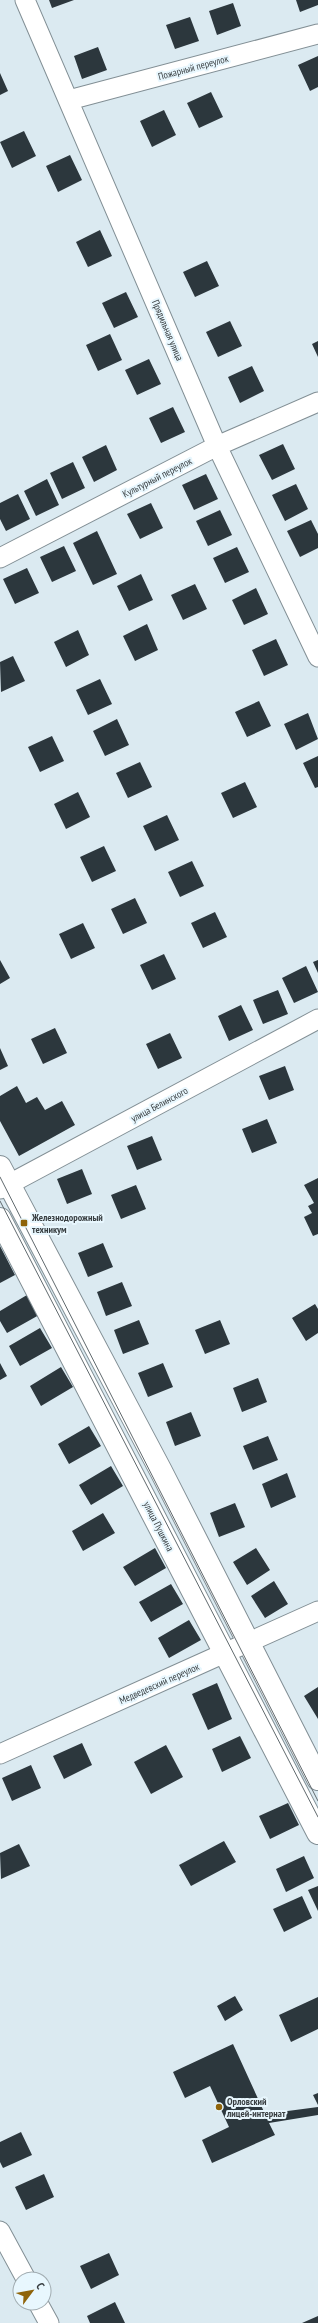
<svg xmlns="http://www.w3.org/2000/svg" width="318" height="2323" font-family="'PT Sans Narrow',sans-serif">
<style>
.building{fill:#2c373d}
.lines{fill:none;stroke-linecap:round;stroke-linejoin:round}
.minor-casing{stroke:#828f95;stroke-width:21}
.secondary-casing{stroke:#828f95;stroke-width:24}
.minor{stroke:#fff;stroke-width:19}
.secondary{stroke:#fff;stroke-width:22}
.tram{stroke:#616a6e;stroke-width:1}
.poi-dot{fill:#8f640b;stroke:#e8f7fe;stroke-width:1.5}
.labels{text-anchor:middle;stroke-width:4;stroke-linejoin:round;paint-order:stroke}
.street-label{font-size:10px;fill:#383e41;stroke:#e8f7fe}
.poi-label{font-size:10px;font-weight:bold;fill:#383e41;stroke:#e8f7fe;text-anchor:start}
</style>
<rect width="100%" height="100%" fill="#dbeaf1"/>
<path class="building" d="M49 0H74L52 8Z
M296 0H318V5L300 12Z
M233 3 241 26 217 35 209 11Z
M190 17 199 41 175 49 166 25Z
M98 47 107 70 82 79 74 56Z
M318 56V87L310 91 298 65Z
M0 73 8 91 0 95Z
M211 92 223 117 199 128 187 103Z
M164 110 176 135 152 147 140 121Z
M24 131 36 156 12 168 0 142Z
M70 155 82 180 58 192 46 166Z
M100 230 112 256 88 267 76 242Z
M207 261 219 286 195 297 183 272Z
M126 292 138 317 114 328 102 303Z
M230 321 242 346 218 357 206 332Z
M110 334 122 360 98 371 86 345Z
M318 341V357L312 344Z
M149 359 161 384 137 395 125 370Z
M252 366 264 391 240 403 228 377Z
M173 407 185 432 161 443 149 418Z
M283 444 295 469 272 480 259 455Z
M106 445 117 470 94 482 82 457Z
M73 462 85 488 62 499 50 473Z
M206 474 218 499 194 510 182 485Z
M47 479 59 505 36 516 24 491Z
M296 484 308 509 285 521 272 495Z
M18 494 30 519 6 531 0 519V503Z
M151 503 163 528 140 539 127 514Z
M220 510 232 535 208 546 196 521Z
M311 520 318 534V548L300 557 287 531Z
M97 531 117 574 93 585 73 543Z
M64 546 76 571 52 582 40 557Z
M237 547 249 572 225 583 213 558Z
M27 568 39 593 15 604 3 579Z
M141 574 153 600 129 611 117 586Z
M195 584 207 609 183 620 171 595Z
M256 588 268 614 244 625 232 600Z
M147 624 158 650 135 661 123 636Z
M78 630 89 655 66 667 54 642Z
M276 639 288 665 264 676 252 650Z
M13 656 25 681 1 692 0 662Z
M100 679 112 704 88 715 76 690Z
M259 701 271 726 247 737 235 712Z
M308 713 318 739 296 750 284 724Z
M117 719 129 745 105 756 93 731Z
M52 736 64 761 40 772 28 747Z
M318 756V787L315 788 303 763Z
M140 762 152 787 128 798 116 773Z
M245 782 257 807 233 818 221 793Z
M78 792 90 817 66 829 54 804Z
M167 815 179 840 155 851 143 826Z
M104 846 116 871 92 882 80 857Z
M192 861 204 886 180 897 168 872Z
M135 898 147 923 123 934 111 909Z
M215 912 227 937 203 948 191 923Z
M83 923 95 948 71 959 59 934Z
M164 954 176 979 152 990 140 965Z
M0 960 10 978 0 984Z
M318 960V973L313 962Z
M306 966 318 992 294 1003 282 978Z
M278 990 288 1014 263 1024 253 1000Z
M241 1005 253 1030 229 1041 218 1016Z
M55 1028 67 1053 43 1064 31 1039Z
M170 1033 182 1058 158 1069 146 1044Z
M0 1048 8 1066 0 1070Z
M285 1066 294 1090 269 1100 259 1076Z
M17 1086 26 1103 37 1097 45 1110 62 1101 75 1125 19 1156 0 1121V1096Z
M267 1119 277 1143 252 1153 242 1129Z
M152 1136 162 1160 137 1170 127 1146Z
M82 1169 92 1194 67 1204 57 1179Z
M318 1178V1234L313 1236 304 1217 312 1213 308 1206 314 1203 304 1185Z
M136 1185 146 1209 121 1219 111 1195Z
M103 1243 113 1267 88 1277 78 1253Z
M0 1246 15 1275 0 1283Z
M122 1282 132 1306 106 1316 97 1292Z
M27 1295 39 1315 7 1333 0 1321V1311Z
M315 1304 318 1309V1333L306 1341 292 1318Z
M139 1320 149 1344 123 1354 114 1330Z
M220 1320 230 1344 205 1354 195 1330Z
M40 1328 52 1348 20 1366 9 1346Z
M0 1363 7 1376 0 1380Z
M163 1363 173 1387 148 1397 138 1373Z
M61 1367 73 1387 41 1406 30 1386Z
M258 1378 267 1402 242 1412 233 1388Z
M191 1412 201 1436 175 1446 166 1422Z
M89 1426 101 1446 69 1464 58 1444Z
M268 1436 278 1460 253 1470 243 1446Z
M111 1466 123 1486 91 1505 79 1485Z
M287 1473 296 1497 271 1508 262 1484Z
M235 1503 245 1527 219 1537 210 1513Z
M103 1513 115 1533 83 1551 72 1531Z
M155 1548 166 1568 135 1586 123 1567Z
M256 1548 270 1570 247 1585 233 1562Z
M274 1581 288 1604 265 1618 251 1596Z
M171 1584 183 1604 151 1622 139 1602Z
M189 1620 201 1640 169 1658 158 1638Z
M217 1683 232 1719 208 1730 192 1694Z
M318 1687V1719L304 1696Z
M240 1736 251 1758 222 1772 212 1749Z
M82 1743 92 1765 64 1779 53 1756Z
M166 1745 183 1777 151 1794 134 1762Z
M31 1765 41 1788 12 1801 2 1778Z
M288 1803 299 1825 270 1839 259 1816Z
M224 1841 236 1862 191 1886 179 1865Z
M19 1844 30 1866 1 1879 0 1853Z
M304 1856 314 1878 286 1892 276 1869Z
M318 1886V1911L308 1890Z
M302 1896 312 1918 284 1932 273 1909Z
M235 1996 243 2010 225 2021 217 2006Z
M318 1997V2029L291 2042 279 2015Z
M233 2044 265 2114 318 2107V2115L269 2123 275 2135 212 2163 202 2140 229 2127 210 2086 185 2098 173 2072Z
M318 2093V2105L313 2095Z
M21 2132 32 2155 3 2168 0 2162V2142Z
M44 2174 54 2197 26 2210 15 2187Z
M109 2253 119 2275 91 2289 80 2266Z
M115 2302 125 2323H90L87 2316Z
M318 2316V2323H302Z"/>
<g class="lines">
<g class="minor-casing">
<path id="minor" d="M25 0 217 446 318 657
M69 100 318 34
M0 558 217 446 318 402
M0 1189 318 1019
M0 1754 318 1611
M0 2231 26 2279
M38 2303 49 2323"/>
</g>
<g class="secondary-casing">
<path id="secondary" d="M0 1167 161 1471 318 1779
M0 1219 318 1833"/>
</g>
<use href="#minor" class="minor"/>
<use href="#secondary" class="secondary"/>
<path class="tram" d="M0 1177 318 1801
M0 1201 318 1817"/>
</g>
<g class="poi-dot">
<rect x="20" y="1219" width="8" height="8" rx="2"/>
<circle cx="219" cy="2107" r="4"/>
</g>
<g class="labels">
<g class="street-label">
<text transform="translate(193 67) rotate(-15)" y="4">Пожарный переулок</text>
<text transform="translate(168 330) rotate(67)" y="4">Прядильная улица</text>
<text transform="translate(157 477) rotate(-27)" y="4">Культурный переулок</text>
<text transform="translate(159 1104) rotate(-28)" y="4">улица Белинского</text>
<text transform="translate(159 1526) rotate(63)" y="4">улица Пушкина</text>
<text transform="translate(159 1683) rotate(-24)" y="4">Медведевский переулок</text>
</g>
<g class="poi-label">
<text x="32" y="1221">Железнодорожный<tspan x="32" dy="12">техникум</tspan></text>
<text x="227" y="2105">Орловский<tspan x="227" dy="12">лицей-интернат</tspan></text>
</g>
</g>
<g transform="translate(32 2291) rotate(58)"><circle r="19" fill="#e8f7fe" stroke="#a2adb2"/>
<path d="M0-3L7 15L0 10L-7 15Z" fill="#8f640b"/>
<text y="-6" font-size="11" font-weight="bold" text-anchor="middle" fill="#383e41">С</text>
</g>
</svg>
